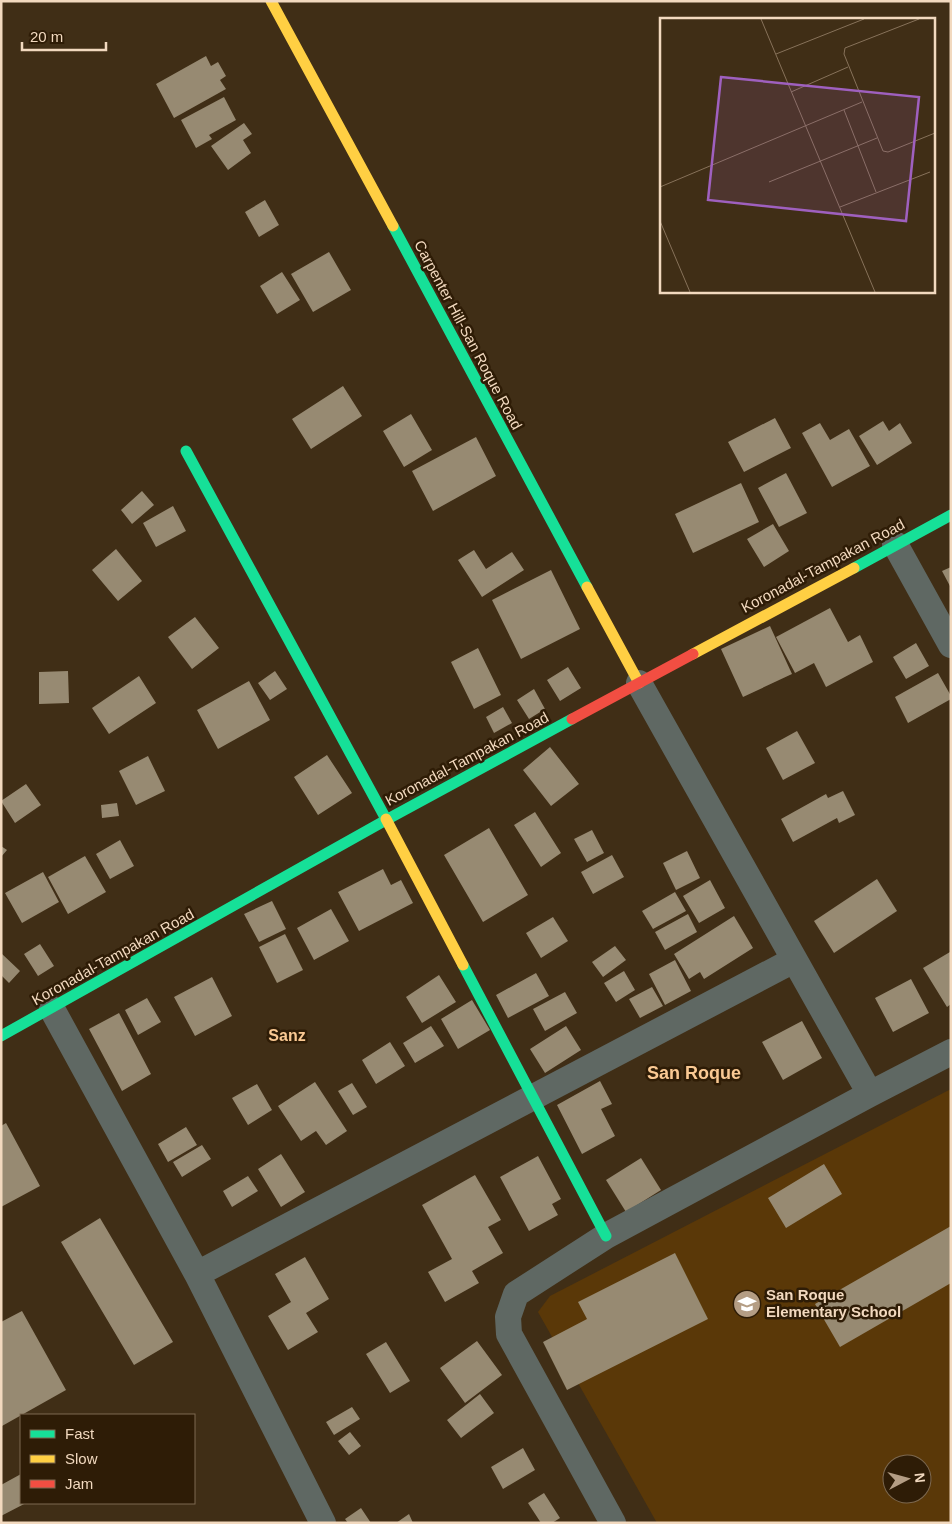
<svg xmlns="http://www.w3.org/2000/svg" width="952" height="1524" font-family="Arial,sans-serif">
<style>
.built{fill:#5a3808;fill-rule:evenodd}
.building{fill:#978a72}
.lines{fill:none;stroke-linecap:round;stroke-linejoin:round}
.street{stroke:#5f6863;stroke-width:26}
.fast{stroke:#16e098;stroke-width:11}
.slow{stroke:#ffcf43;stroke-width:11}
.jam{stroke:#f24e42;stroke-width:11}
.labels{text-anchor:middle;stroke-width:5;stroke-linejoin:round;paint-order:stroke}
.street-label{font-size:15px;fill:#f2d9bf;stroke:#2e1c06}
.poi-label{font-size:15px;font-weight:bold;fill:#f2d9bf;stroke:#2e1c06;text-anchor:start}
.neighbourhood-label{font-size:16px;font-weight:bold;fill:#fac993;stroke:#2e1c06}
.quarter-label{font-size:18px;font-weight:bold;fill:#fac993;stroke:#2e1c06}
.inset-road{fill:none;stroke:#87725a;stroke-width:1}
.view{fill:#9f60bf;fill-opacity:0.15;stroke:#9f60bf;stroke-width:2.5}
.inset-edge{fill:none;stroke:#f2d9bf;stroke-width:2.5}
</style>
<rect width="100%" height="100%" fill="#402e16"/>
<path class="built" d="M951 1089V1523H657L538 1312 550 1296ZM892 1464H922V1494H892Z"/>
<path class="building" d="M206 56 211 66 218 62 226 76 220 80 226 89 174 118 156 84Z
M224 97 236 120 209 135 212 139 196 148 181 120Z
M244 123 252 134 243 140 251 153 228 170 211 146Z
M265 200 279 225 259 237 245 212Z
M329 252 351 290 313 312 291 274Z
M282 272 300 300 277 314 260 286Z
M343 386 362 416 311 449 292 419Z
M411 414 432 450 404 467 383 431Z
M775 418 791 448 744 472 728 442Z
M883 421 889 431 900 423 912 443 877 465 859 436Z
M820 423 830 440 849 429 870 466 832 487 802 433Z
M476 437 496 476 433 511 412 471Z
M786 473 807 513 779 527 758 488Z
M741 483 759 522 693 553 675 514Z
M142 491 154 505 132 524 121 510Z
M173 506 186 531 156 547 143 523Z
M773 524 789 551 764 567 747 539Z
M116 549 142 581 118 601 92 570Z
M474 550 486 569 512 552 524 570 482 597 458 560Z
M951 567V588L942 571Z
M551 570 580 629 521 659 492 600Z
M830 608 848 642 860 635 873 662 826 687 814 663 795 673 776 637Z
M195 617 219 648 192 669 168 637Z
M770 626 792 674 743 697 721 649Z
M916 643 929 666 906 679 893 657Z
M478 648 501 695 474 709 451 662Z
M568 667 581 688 560 701 547 680Z
M68 671 69 703 39 704V672Z
M275 671 287 689 270 700 258 683Z
M938 673 951 696V699L908 723 895 697Z
M139 676 156 703 109 734 92 708Z
M249 681 270 720 218 749 197 710Z
M534 689 545 709 529 719 517 700Z
M503 707 512 723 494 733 486 717Z
M797 731 815 763 783 780 766 748Z
M550 747 579 784 551 806 523 770Z
M327 755 352 793 318 815 294 777Z
M148 756 165 791 136 805 119 771Z
M26 784 41 805 15 823 1 801Z
M843 791 855 815 839 823 837 818 793 842 781 819 826 794 828 798Z
M117 803 119 816 102 818 101 805Z
M535 812 561 853 541 867 514 825Z
M489 828 528 895 483 922 444 855Z
M592 830 604 853 587 862 574 839Z
M120 840 134 866 110 879 96 854Z
M1 846 7 850 1 857Z
M687 851 700 878 676 890 663 863Z
M612 855 624 877 593 894 581 872Z
M85 856 106 892 68 914 48 877Z
M383 869 391 885 401 880 413 903 359 931 338 892Z
M43 872 59 902 22 923 5 893Z
M877 879 897 911 834 953 814 921Z
M710 880 725 908 699 923 683 896Z
M675 892 686 911 653 929 642 911Z
M272 901 286 929 259 942 244 914Z
M331 909 349 941 314 960 297 928Z
M688 914 697 932 665 950 655 932Z
M734 916 753 948 704 979 700 972 689 979 674 954Z
M553 917 568 941 541 958 526 933Z
M285 934 303 970 277 983 259 947Z
M40 944 54 966 38 976 24 954Z
M615 946 626 960 603 977 592 962Z
M950 952 951 1004 947 1007 923 968Z
M1 953 20 971 9 983 1 975Z
M675 960 691 991 665 1005 649 974Z
M624 971 635 990 616 1002 604 983Z
M536 973 549 996 508 1018 496 995Z
M439 975 456 1002 422 1023 406 997Z
M212 977 232 1016 195 1036 174 997Z
M911 979 929 1013 893 1032 875 998Z
M652 987 663 1006 640 1018 629 999Z
M565 992 577 1013 545 1031 533 1009Z
M147 998 161 1022 138 1035 125 1010Z
M472 1000 490 1030 458 1049 441 1019Z
M119 1013 151 1074 122 1091 89 1029Z
M802 1021 822 1058 783 1080 762 1042Z
M431 1026 444 1046 415 1063 403 1043Z
M566 1026 581 1050 545 1073 530 1049Z
M390 1042 405 1066 376 1084 362 1060Z
M600 1081 612 1104 601 1109 615 1136 582 1154 557 1105Z
M315 1082 347 1131 326 1145 316 1131 301 1141 278 1106Z
M352 1083 367 1107 353 1115 338 1091Z
M257 1084 272 1110 248 1125 232 1098Z
M6 1123 40 1186 1 1207V1126Z
M186 1127 197 1145 168 1162 158 1144Z
M202 1145 211 1159 182 1177 173 1162Z
M281 1154 305 1192 281 1207 258 1169Z
M538 1156 561 1199 552 1204 558 1215 529 1231 500 1177Z
M641 1158 661 1190 626 1212 606 1180Z
M824 1164 842 1194 786 1228 768 1198Z
M475 1175 501 1220 488 1227 503 1253 472 1271 479 1283 445 1302 428 1272 452 1259 422 1205Z
M248 1176 258 1191 232 1207 223 1191Z
M100 1218 173 1342 134 1365 61 1242Z
M951 1226V1283L840 1347 815 1304Z
M675 1253 708 1319 567 1390 543 1342 587 1319 578 1302Z
M305 1257 329 1299 306 1313 318 1332 288 1350 268 1316 291 1302 275 1274Z
M22 1311 66 1390 2 1426 1 1322Z
M477 1341 502 1375 465 1403 440 1368Z
M386 1342 410 1381 390 1393 366 1354Z
M480 1394 494 1413 461 1438 447 1420Z
M352 1407 360 1419 334 1435 326 1422Z
M350 1432 361 1446 349 1455 338 1441Z
M523 1448 535 1470 503 1489 491 1467Z
M21 1474V1503H26L1 1516V1485Z
M544 1493 560 1518 552 1523H541L528 1503Z
M361 1508 371 1523H348L345 1519Z
M409 1514 413 1523H396Z"/>
<g class="lines">
<path class="street" d="M895 544 951 645
M639 683 870 1094
M52 1009 197 1274 323 1523
M197 1274 794 960
M613 1523 509 1334 508 1317 516 1294 606 1236 870 1094 951 1052"/>
<path class="fast" d="M393 226 587 587
M186 451 386 819
M854 568 951 515
M463 965 606 1236
M1 1036 386 820 572 719"/>
<path class="slow" d="M271 1 393 226
M587 587 639 683
M693 654 854 568
M386 819 463 965"/>
<path class="jam" d="M572 719 693 654"/>
</g>
<defs>
<g id="school-disc" transform="scale(1.4375)"><circle r="9.5" fill="#b49d84" stroke="#2e1c06"/><path d="M0-5L7-2L0 1L-7-2ZM-4 1L0 2.5L4 1V4Q0 6-4 4Z" fill="#fff"/></g>
</defs>
<g fill-rule="evenodd">
<use href="#school-disc" x="747" y="1304"/>
</g>
<g class="labels">
<g class="street-label">
<text transform="translate(468 335) rotate(62)" y="5">Carpenter Hill-San Roque Road</text>
<text transform="translate(823 566) rotate(-28)" y="5">Koronadal-Tampakan Road</text>
<text transform="translate(467 759) rotate(-28)" y="5">Koronadal-Tampakan Road</text>
<text transform="translate(113 957) rotate(-29)" y="5">Koronadal-Tampakan Road</text>
</g>
<g class="poi-label">
<text x="766" y="1300">San Roque<tspan x="766" dy="17">Elementary School</tspan></text>
</g>
<g class="neighbourhood-label">
<text x="287" y="1041">Sanz</text>
</g>
<g class="quarter-label">
<text x="694" y="1079">San Roque</text>
</g>
</g>
<g transform="translate(660 18)">
<rect width="275" height="275" fill="#402e16"/>
<path class="inset-road" d="M101 1 215 274M259 1 185 30 184 36 223 133 228 134 275 115M116 36 204 1M131 74 188 49M184 92 216 174M109 164 217 120M0 169 202 84M180 189 270 154M0 203 30 274"/>
<path class="view" d="M61 59 259 79 246 203 48 182Z"/>
<rect width="275" height="275" class="inset-edge"/>
</g>
<rect width="952" height="1524" fill="none" stroke="#f2d9bf" stroke-width="5"/>
<rect x="20" y="1414" width="175" height="90" fill="#2e1c06" stroke="#7c6850"/>
<rect x="30" y="1430" width="25" height="8" fill="#16e098" stroke="#7c6850"/>
<text x="65" y="1439" font-size="15" fill="#f2d9bf">Fast</text>
<rect x="30" y="1455" width="25" height="8" fill="#ffcf43" stroke="#7c6850"/>
<text x="65" y="1464" font-size="15" fill="#f2d9bf">Slow</text>
<rect x="30" y="1480" width="25" height="8" fill="#f24e42" stroke="#7c6850"/>
<text x="65" y="1489" font-size="15" fill="#f2d9bf">Jam</text>
<g transform="translate(907 1479) rotate(84)"><circle r="24" fill="#2e1c06" stroke="#7c6850"/>
<path d="M0-4L9 19L0 12L-9 19Z" fill="#b49d84"/>
<text y="-8" font-size="14" font-weight="bold" text-anchor="middle" fill="#f2d9bf">N</text>
</g>
<path d="M22 42v8h84v-8" fill="none" stroke="#f2d9bf" stroke-width="2.5"/>
<text x="30" y="42" font-size="15" fill="#f2d9bf" stroke="#2e1c06" stroke-width="4" paint-order="stroke">20 m</text>
</svg>
